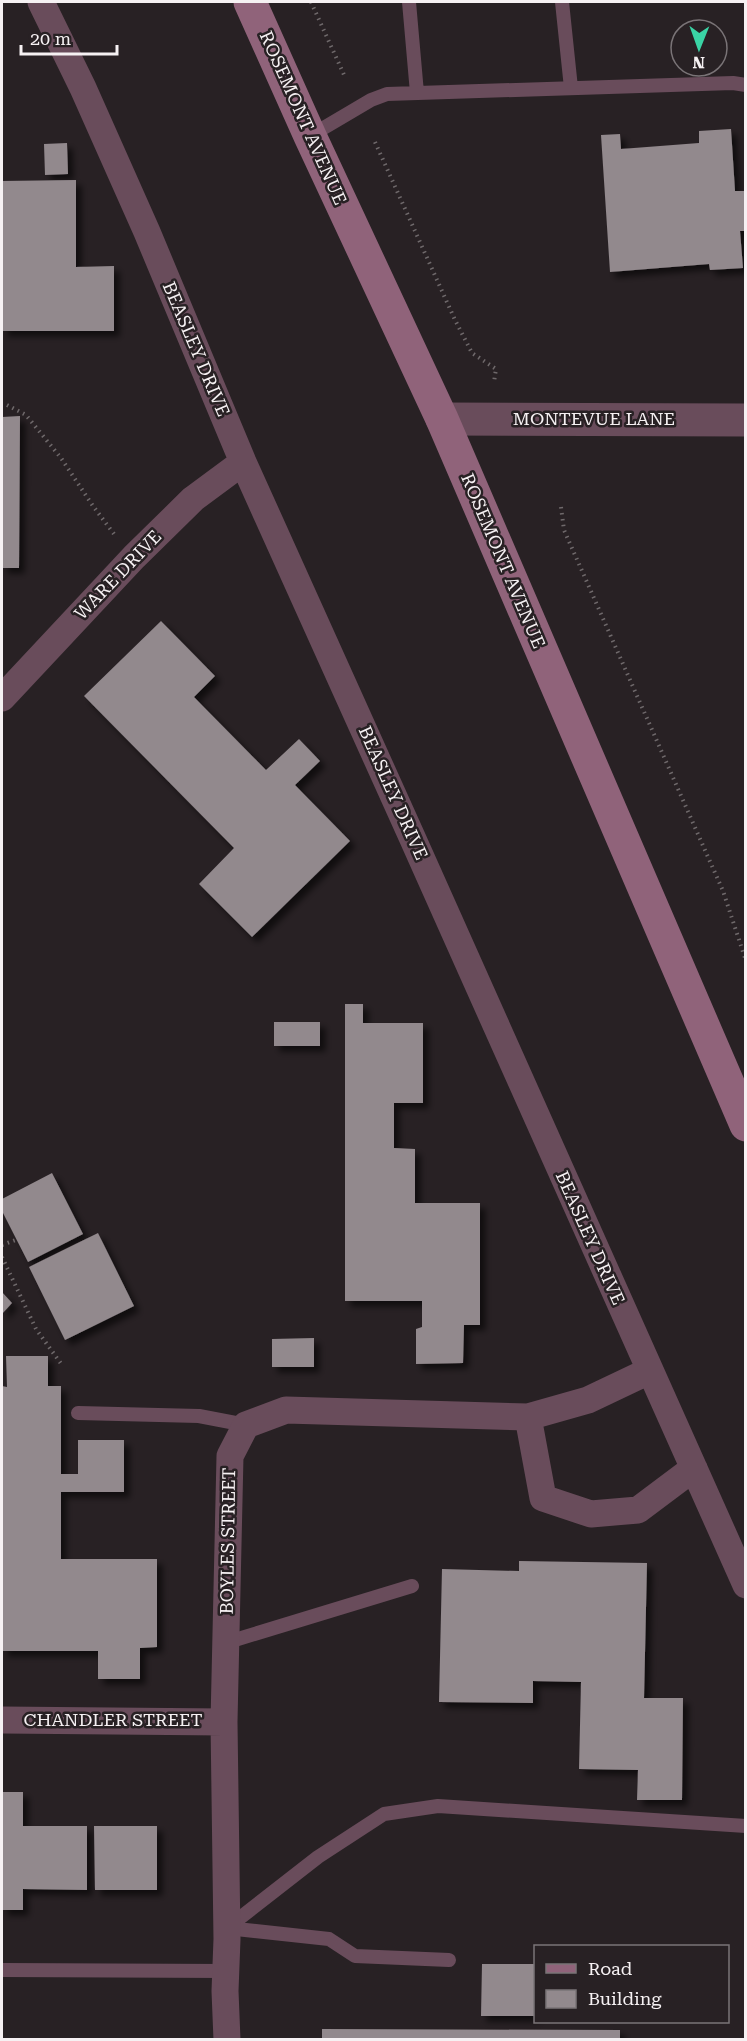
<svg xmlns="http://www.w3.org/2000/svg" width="747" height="2041" font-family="'Roboto Serif',serif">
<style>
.building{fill:#92898d;filter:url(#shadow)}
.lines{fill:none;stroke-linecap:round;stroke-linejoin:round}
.path{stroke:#6f696b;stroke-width:4;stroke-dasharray:1.5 4.5;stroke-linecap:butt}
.service{stroke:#694c5b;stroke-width:14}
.minor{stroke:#694c5b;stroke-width:27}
.tertiary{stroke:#694c5b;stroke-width:33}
.secondary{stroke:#90637a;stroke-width:33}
.labels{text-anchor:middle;stroke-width:5;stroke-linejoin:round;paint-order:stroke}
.street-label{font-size:18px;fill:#f6f1f3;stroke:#282124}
</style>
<defs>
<filter id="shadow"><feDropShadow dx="5.5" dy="5.5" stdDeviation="3" flood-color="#0009"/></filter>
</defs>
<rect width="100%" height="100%" fill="#282124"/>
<path class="building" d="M731 129 735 191H746V231H740L743 268 710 270 709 264 610 272 601 135 620 134 621 149 699 143V131Z
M67 143 68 174 45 175 44 144Z
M76 180V267L114 266V331H2V181Z
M20 416 19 568H2V417Z
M161 621 215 676 194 697 266 770 299 739 320 761 295 785 350 841 252 937 199 884 234 848 84 696Z
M345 1004H363V1023H423V1103H394V1148L415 1149V1203H480V1325H464L463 1363 416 1364V1329L422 1327V1301H345Z
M274 1022H320V1046H274Z
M52 1173 83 1234 28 1262 2 1211V1199Z
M98 1233 134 1306 65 1340 29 1267Z
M2 1292 12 1303 2 1314Z
M314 1338V1367H272V1339Z
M6 1356H48V1386H61V1474H78V1440H124V1492H61V1559H157V1647L140 1648V1679H98V1651H2V1386L7 1387Z
M519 1561 647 1563 644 1698H683L682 1800H637L638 1770 579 1769 581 1682 533 1681V1703L439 1702 442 1569 519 1571Z
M2 1792H23V1826H87V1890L23 1889V1910H2Z
M94 1826H157V1890H95Z
M482 1964H536V2016H481Z
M322 2029 620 2030V2040H322Z"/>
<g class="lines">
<path class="path" d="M311 2 345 77
M375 142 455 320 472 353 496 369 494 382
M7 405 26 415 61 458 93 506 114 534
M561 507 564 530 723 891 746 961
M2 1245 16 1240
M2 1257 36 1329 62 1365"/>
<path class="service" d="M409 2 417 93
M562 2 571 88
M310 136 371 100 387 94 733 83 746 85
M78 1413 199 1416 246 1425
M225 1643 412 1586
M227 1928 318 1857 384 1814 438 1806 746 1826
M227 1928 329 1939 355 1956 449 1960
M2 1970 226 1971"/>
<path class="minor" d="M41 2 83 88 147 232 243 462 412 837 746 1585
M2 698 134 557 193 499 243 462
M528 1417 543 1498 591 1514 638 1510 694 1468
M2 1720 224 1722
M227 2040 225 1991 227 1939 224 1722 230 1456 246 1425 286 1410 528 1417 588 1400 649 1371"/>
<path class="tertiary" d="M442 419 746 420"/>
<path class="secondary" d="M250 2 310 136 442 419 746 1125"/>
</g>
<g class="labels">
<g class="street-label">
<text transform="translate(303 118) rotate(66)" y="6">ROSEMONT AVENUE</text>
<text transform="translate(196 349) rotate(67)" y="6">BEASLEY DRIVE</text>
<text x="594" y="425">MONTEVUE LANE</text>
<text transform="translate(503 561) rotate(67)" y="6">ROSEMONT AVENUE</text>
<text transform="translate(118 575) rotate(-46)" y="6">WARE DRIVE</text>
<text transform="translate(393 793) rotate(66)" y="6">BEASLEY DRIVE</text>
<text transform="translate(590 1238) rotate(66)" y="6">BEASLEY DRIVE</text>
<text transform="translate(228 1541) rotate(-89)" y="6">BOYLES STREET</text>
<text x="113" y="1726">CHANDLER STREET</text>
</g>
</g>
<rect width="747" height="2041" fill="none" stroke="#f6f1f3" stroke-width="6"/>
<rect x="534" y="1945" width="195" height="78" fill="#282124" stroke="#7a7477" stroke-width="1.5"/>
<rect x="546" y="1964" width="30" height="9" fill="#90637a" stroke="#7a7477" stroke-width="1.5"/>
<text x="588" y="1975" font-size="18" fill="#f6f1f3">Road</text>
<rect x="546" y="1990" width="30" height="18" fill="#92898d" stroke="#7a7477" stroke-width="1.5"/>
<text x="588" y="2005" font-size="18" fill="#f6f1f3">Building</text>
<g transform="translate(699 48) rotate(181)"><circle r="28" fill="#282124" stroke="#7a7477" stroke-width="1.5"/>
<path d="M0-4.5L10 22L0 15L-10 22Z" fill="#3ad4a5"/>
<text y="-9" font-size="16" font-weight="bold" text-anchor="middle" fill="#f6f1f3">N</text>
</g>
<path d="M21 45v9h96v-9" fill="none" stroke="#f6f1f3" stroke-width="3"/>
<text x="30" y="45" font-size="18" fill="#f6f1f3" stroke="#282124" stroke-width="4.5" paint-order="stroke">20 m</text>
</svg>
